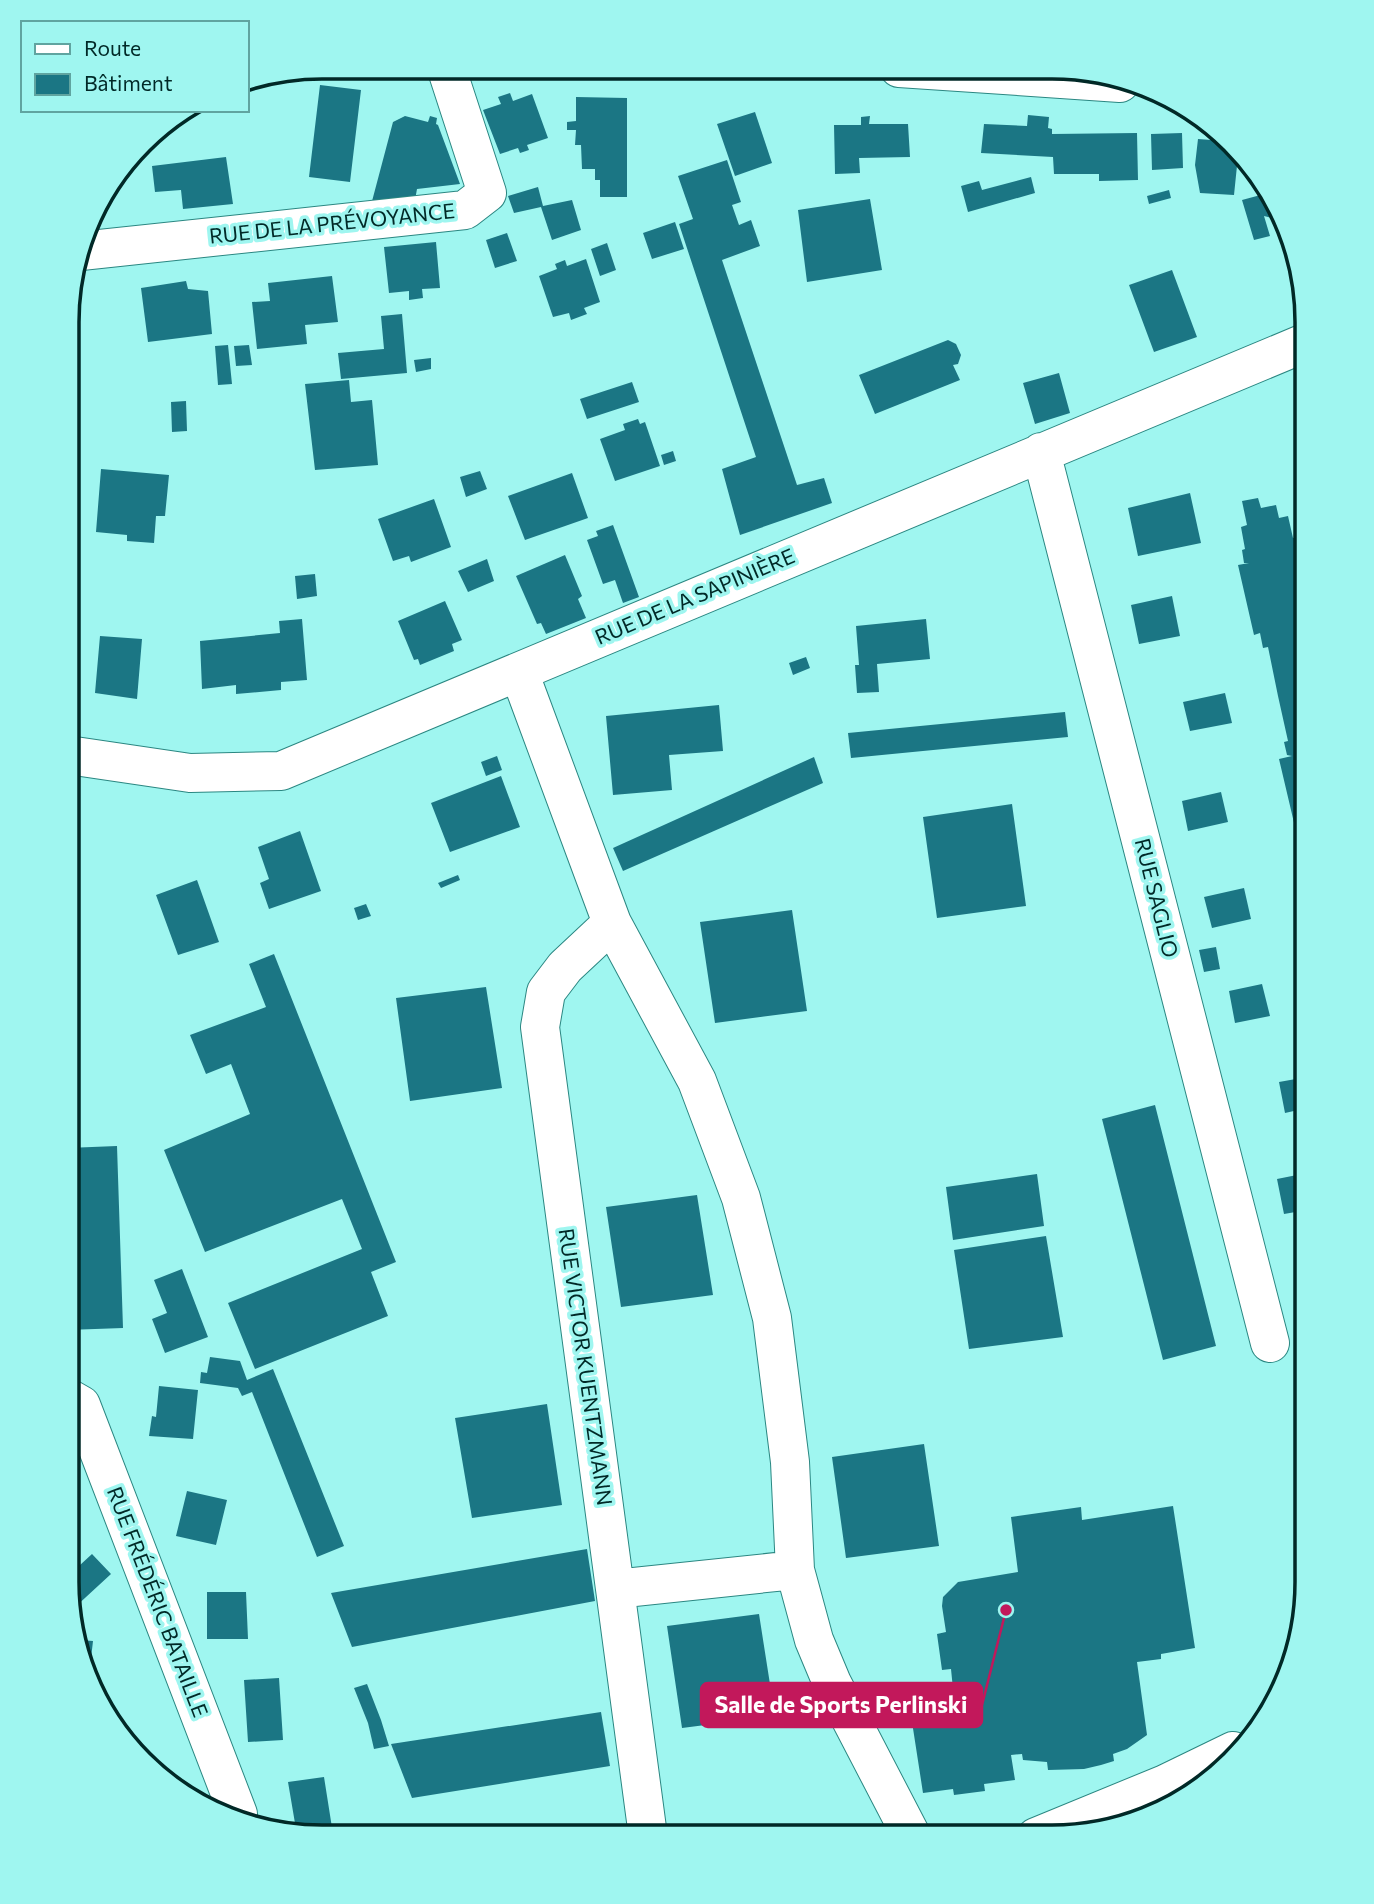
<svg xmlns="http://www.w3.org/2000/svg" width="1374" height="1904" font-family="Commissioner,sans-serif">
<style>
.building{fill:#1b7684}
.lines{fill:none;stroke-linecap:round;stroke-linejoin:round}
.minor-casing{stroke:#2b8782;stroke-width:40}
.minor{stroke:#fff;stroke-width:38}
.labels{text-anchor:middle;stroke-width:7;stroke-linejoin:round;paint-order:stroke}
.street-label{font-size:21px;fill:#012927;stroke:#9ff6f0}
.rim{fill:none;stroke:#012927;stroke-width:3.5}
.leader{fill:none;stroke:#c2185b;stroke-width:2.5}
.callout-dot{fill:#c2185b;stroke:#9ff6f0;stroke-width:2.5}
.callout{fill:#c2185b;stroke:#c2185b;stroke-width:2.5}
.callout-label{font-size:23px;text-anchor:middle;font-weight:bold;fill:#fff}
</style>
<rect width="100%" height="100%" fill="#9ff6f0"/>
<path class="building" d="M320 85 361 90 350 182 309 177Z
M510 93 513 101 532 94 548 138 527 145 529 150 520 153 518 148 500 154 483 110 501 104 498 97Z
M576 97 627 98V197H600V180H595V169H582L581 145H575L576 130H567V122L576 121Z
M755 112 772 163 735 176 717 124Z
M1028 115 1049 117 1048 128 1052 129V134L1137 133 1138 180 1099 181V174H1054L1053 157 981 153 984 124 1027 126Z
M405 116 428 122 430 116 437 118 436 124 438 125 460 184 417 189 415 200 371 205 393 122Z
M870 116 869 124H908L910 157 859 158 860 173 835 174 834 125H861V117Z
M1182 133 1183 168 1152 170 1151 134Z
M1198 139 1225 141 1238 156 1234 195 1200 193 1195 165Z
M226 157 233 204 183 209 181 190 155 192 152 166Z
M727 160 741 202 732 205 739 225 751 220 760 246 722 260 797 485 824 478 832 503 740 535 722 469 756 457 679 224 693 219 678 176Z
M1031 177 1035 193 968 212 961 186 979 181 982 190Z
M538 187 543 206 572 200 581 230 552 240 541 207 514 213 508 196Z
M1169 190 1171 198 1149 204 1147 196Z
M1268 193 1281 209 1284 221 1264 216 1270 236 1254 240 1242 200Z
M870 199 882 270 807 282 798 210Z
M675 222 684 249 652 259 643 233Z
M507 233 517 261 495 268 486 240Z
M436 242 440 288 422 289 423 298 409 300V291L389 293 384 247Z
M607 243 616 270 600 276 591 249Z
M586 259 600 302 584 308 587 314 571 320 569 313 553 317 539 276 557 269 555 264 565 260 567 266Z
M1172 270 1197 337 1154 352 1129 285Z
M332 276 338 322 305 325 307 344 257 349 252 302 270 301 268 283Z
M186 281 188 289 208 291 212 334 148 342 141 288Z
M402 314 407 373 341 379 338 353 384 349 381 316Z
M948 340 956 344 961 355 958 364 953 365 960 380 875 414 859 375Z
M228 345 232 384 218 385 215 346Z
M249 345 252 365 236 366 234 346Z
M431 358V369L416 372 414 360Z
M1059 373 1070 413 1035 424 1023 383Z
M349 380 351 402 372 400 378 465 315 470 305 384Z
M632 382 639 402 587 419 580 399Z
M186 401 187 431 172 432 171 402Z
M638 419 640 424 645 422 660 466 615 481 600 439 625 430 623 424Z
M673 451 676 461 664 465 661 455Z
M101 469 169 475 165 516H156L154 543 127 541V535L96 532Z
M480 471 487 489 466 497 460 477Z
M572 473 588 518 525 540 508 496Z
M1190 493 1201 543 1138 556 1128 508Z
M1258 498 1261 508 1276 505 1279 518 1288 516 1293 538 1299 537 1301 550 1295 552 1300 568 1307 566V878L1279 759 1292 756 1287 755 1284 742 1288 741 1278 696 1268 647 1263 648 1260 633 1254 635 1238 565 1249 563H1244L1242 550 1245 549 1241 527 1247 525 1242 501Z
M434 499 451 547 411 562 409 556 393 561 378 519Z
M613 525 639 597 623 603 615 580 603 584 587 540 598 536 596 531Z
M565 555 582 596 578 599 586 618 546 634 541 623 537 624 516 576Z
M487 559 494 581 468 592 458 571Z
M315 574 317 596 297 599 295 576Z
M1172 596 1180 636 1139 644 1131 605Z
M445 601 462 640 452 644 454 651 420 665 418 659 414 660 398 621Z
M302 619 307 680 281 682V690L236 694V685L202 689 200 641 280 633 279 621Z
M926 619 930 659 877 664 879 692 857 693 855 665H859L856 626Z
M100 636 142 639 137 699 95 693Z
M806 657 810 668 793 675 789 663Z
M1225 693 1232 723 1190 731 1183 702Z
M719 705 723 751 669 755 672 790 613 795 606 716Z
M1065 712 1068 737 851 758 848 733Z
M497 756 502 770 486 776 481 762Z
M814 757 823 783 623 871 613 848Z
M501 776 520 827 450 852 431 803Z
M1221 792 1228 822 1188 831 1182 801Z
M1012 804 1026 906 937 918 923 817Z
M300 831 321 891 269 909 260 883 269 879 258 847Z
M458 875 460 880 441 888 438 883Z
M197 880 219 942 178 955 156 895Z
M1244 888 1251 919 1212 928 1204 897Z
M366 904 371 916 358 920 354 908Z
M792 910 807 1011 715 1023 700 922Z
M1216 947 1220 969 1204 972 1199 950Z
M274 954 396 1262 371 1272 388 1316 255 1369 228 1303 362 1249 342 1199 205 1252 164 1150 250 1114 231 1064 206 1074 190 1035 266 1007 249 964Z
M1262 984 1270 1016 1235 1023 1229 991Z
M486 987 502 1088 410 1101 396 998Z
M1307 1077V1108L1285 1113 1279 1082Z
M1155 1105 1216 1346 1163 1360 1102 1119Z
M117 1146 123 1328 67 1330V1148Z
M1307 1173V1210L1284 1214 1277 1179Z
M1037 1174 1044 1226 953 1240 946 1187Z
M697 1195 713 1295 621 1307 606 1207Z
M1046 1236 1063 1337 969 1349 954 1250Z
M182 1269 208 1337 165 1353 152 1319 167 1313 154 1280Z
M210 1357 240 1361 247 1380 273 1369 344 1546 317 1557 252 1392 242 1396 238 1388 200 1383 201 1372 207 1373Z
M159 1386 198 1390 193 1439 149 1436 152 1416 156 1417Z
M547 1404 562 1505 472 1518 455 1418Z
M924 1444 939 1546 846 1558 832 1457Z
M187 1491 227 1500 216 1545 176 1536Z
M1173 1506 1195 1648 1161 1654V1659L1137 1662 1147 1735 1127 1749 1113 1754 1114 1761 1101 1765 1084 1769 1048 1770 1047 1762 1023 1760 1022 1754 1011 1755 1015 1780 984 1784 985 1791 954 1795 953 1789 923 1793 908 1696 953 1689 951 1669 942 1670 937 1634 946 1632 942 1606 943 1597 958 1582 1018 1572 1011 1517 1081 1507 1082 1520Z
M587 1549 595 1601 352 1647 331 1593Z
M92 1554 111 1574 73 1609 67 1577Z
M207 1592H246L248 1639H207Z
M759 1614 775 1716 682 1728 667 1626Z
M80 1640 93 1641 89 1676H88Z
M279 1678 283 1740 248 1742 244 1680Z
M367 1684 381 1720 389 1746 374 1749 368 1723 354 1688Z
M601 1712 610 1766 412 1798 391 1744Z
M324 1777 333 1834 297 1835 288 1782Z
M612 1824 614 1836H535V1834Z"/>
<g class="lines">
<g class="minor-casing">
<path id="minor" d="M899 68 1120 83
M81 251 465 210 487 193 446 67
M1041 452 1270 1343
M519 672 612 923 697 1081 741 1198 772 1318 790 1462 795 1570 814 1640 832 1683 912 1837
M68 755 190 773 281 771 1307 342
M612 923 565 967 546 992 540 1027 648 1836
M67 1397 81 1405 238 1814
M615 1589 795 1570
M1036 1837 1165 1784 1233 1751"/>
</g>
<use href="#minor" class="minor"/>
</g>
<g class="labels">
<g class="street-label">
<text transform="translate(332 224) rotate(-6)" y="7">RUE DE LA PRÉVOYANCE</text>
<text transform="translate(695 597) rotate(-23)" y="7">RUE DE LA SAPINIÈRE</text>
<text transform="translate(1156 898) rotate(76)" y="7">RUE SAGLIO</text>
<text transform="translate(585 1367) rotate(82)" y="7">RUE VICTOR KUENTZMANN</text>
<text transform="translate(157 1602) rotate(69)" y="7">RUE FRÉDÉRIC BATAILLE</text>
</g>
</g>
<path d="M0 0H1374V1904H0ZM322 79H1052A243 243 0 0 1 1295 322V1582A243 243 0 0 1 1052 1825H322A243 243 0 0 1 79 1582V322A243 243 0 0 1 322 79Z" fill="#9ff6f0" fill-rule="evenodd"/>
<path class="rim" d="M322 79H1052A243 243 0 0 1 1295 322V1582A243 243 0 0 1 1052 1825H322A243 243 0 0 1 79 1582V322A243 243 0 0 1 322 79Z"/>
<path class="leader" d="M1006 1610L982 1705"/>
<circle class="callout-dot" cx="1006" cy="1610" r="7"/>
<rect class="callout" x="701" y="1683" width="281" height="44" rx="7"/>
<g class="callout-label">
<text x="841" y="1713">Salle de Sports Perlinski</text>
</g>
<rect x="21" y="21" width="228" height="91" fill="#9ff6f0" stroke="#60a4a0" stroke-width="2"/>
<rect x="35" y="44" width="35" height="10" fill="#ffffff" stroke="#60a4a0" stroke-width="2"/>
<text x="84" y="56" font-size="21" fill="#012927">Route</text>
<rect x="35" y="74" width="35" height="21" fill="#1b7684" stroke="#60a4a0" stroke-width="2"/>
<text x="84" y="91" font-size="21" fill="#012927">Bâtiment</text>
</svg>
